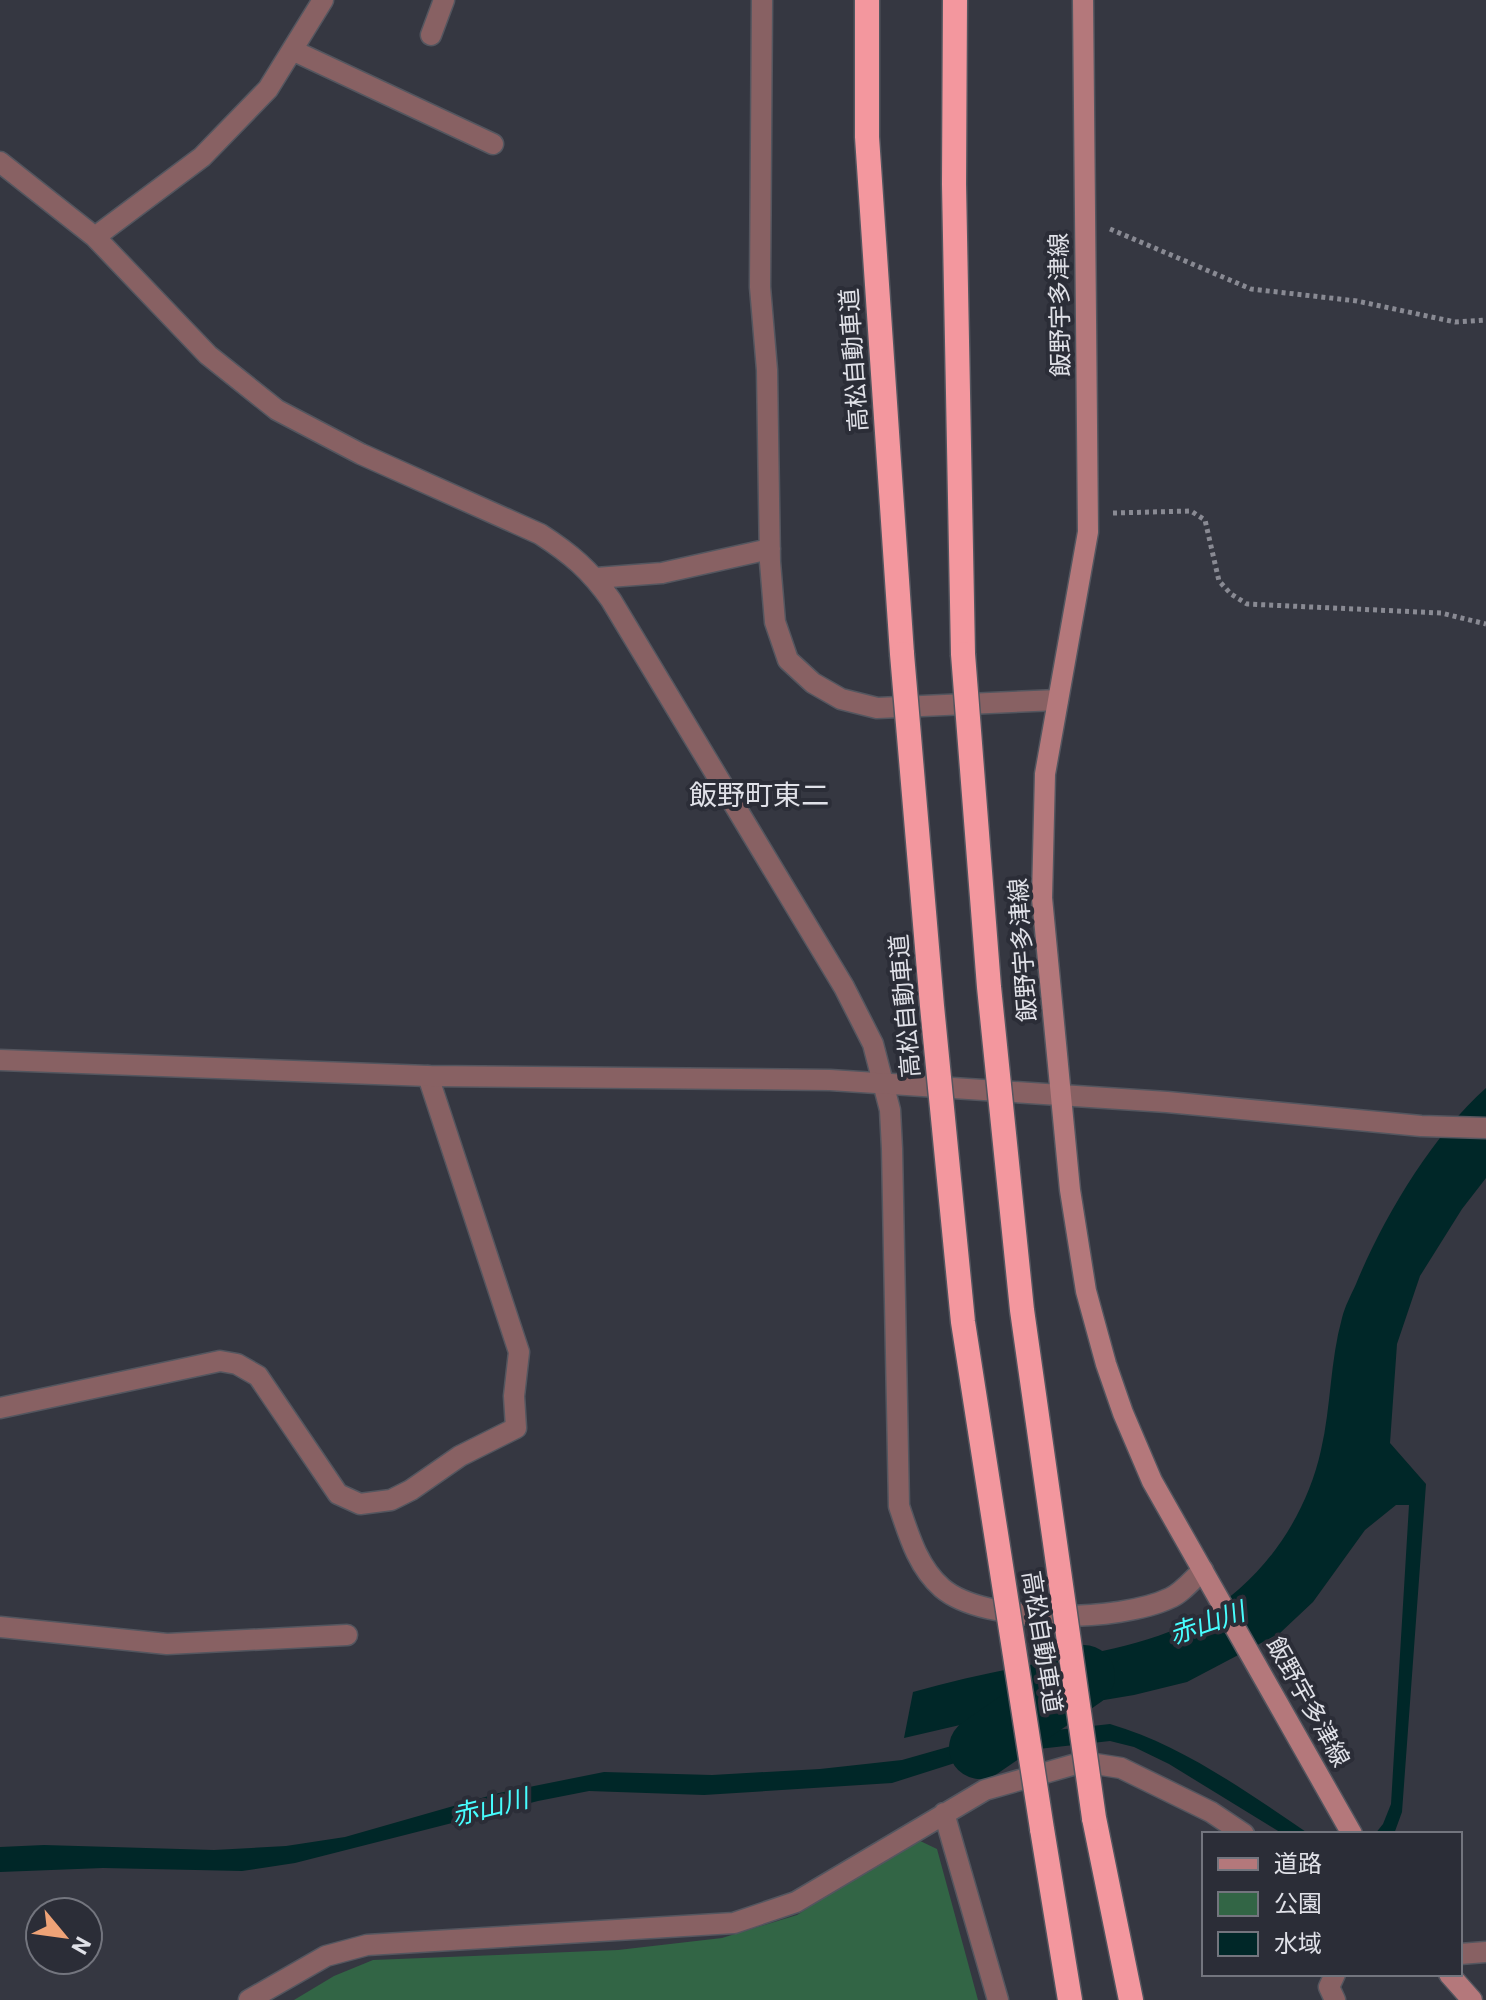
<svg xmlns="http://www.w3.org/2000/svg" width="1486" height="2000" font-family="Roboto,'Noto Sans JP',sans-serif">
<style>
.green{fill:#326545}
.water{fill:#002728}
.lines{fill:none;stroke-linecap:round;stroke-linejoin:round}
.river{stroke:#002728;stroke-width:62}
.minor-casing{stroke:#54565f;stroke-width:23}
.tertiary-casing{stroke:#54565f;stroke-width:23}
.secondary-casing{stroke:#54565f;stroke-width:23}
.motorway-casing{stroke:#54565f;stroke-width:27}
.path{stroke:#898a93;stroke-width:5;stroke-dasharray:4 4;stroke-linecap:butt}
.minor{stroke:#886163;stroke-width:20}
.tertiary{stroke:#886163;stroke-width:20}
.secondary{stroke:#b4787b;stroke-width:20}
.motorway{stroke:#f3979e;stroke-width:24}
.motorway-bridge-casing{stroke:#54565f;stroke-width:27;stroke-linecap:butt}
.motorway-bridge{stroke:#f3979e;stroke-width:24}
.labels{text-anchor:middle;stroke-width:8;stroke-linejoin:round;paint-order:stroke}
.street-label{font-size:24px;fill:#e0e1e8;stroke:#2b2d37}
.water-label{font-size:26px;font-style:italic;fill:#47fdfe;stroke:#2b2d37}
.quarter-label{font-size:28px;fill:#e0e1e8;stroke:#2b2d37}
</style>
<rect width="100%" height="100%" fill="#353741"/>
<path class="green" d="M916 1839 937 1849 978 2000H294L334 1976 373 1960 618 1950 722 1938 797 1915Z"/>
<path class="water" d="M1486 1088V1178L1462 1209 1420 1276 1397 1344 1390 1443 1426 1484 1402 1812 1394 1834H1375L1383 1824 1391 1804 1409 1505H1396L1365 1530 1313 1602 1280 1633 1187 1682 1134 1695 973 1722 904 1738 913 1692C950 1682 987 1673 1025 1666 1084 1654 1147 1647 1200 1617 1262 1582 1306 1518 1321 1450 1331 1407 1330 1361 1342 1318 1345 1306 1351 1295 1356 1284 1383 1218 1432 1136 1486 1088Z
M1110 1724C1182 1745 1247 1792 1309 1834H1283L1169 1764 1134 1747 1110 1741 977 1756 892 1783 704 1795 589 1791 538 1801 295 1863 242 1871 103 1868 0 1872V1847L44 1845 214 1850 286 1846 345 1837 499 1793 604 1772 712 1775 820 1769 902 1760 976 1739Z"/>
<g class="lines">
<path class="river" d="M980 1748 1084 1676"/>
<g class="minor-casing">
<path id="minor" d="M762 0 760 287 767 370 770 562 775 622 788 660 813 683 841 699 877 708 1058 700
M431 35 444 0
M292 50 493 144
M0 162 95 237 208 355 277 410 361 454 540 534C571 554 590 570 611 600L844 987 873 1044 890 1110 892 1149 899 1506C909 1536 918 1567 942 1588 985 1625 1120 1622 1170 1598 1182 1593 1193 1579 1203 1570
M95 237 202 157 268 89 323 0
M596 578 662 573 770 549
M0 1408 220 1361 237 1364 258 1376 338 1494 360 1504 391 1500 411 1490 460 1456 516 1428 514 1396 519 1352 428 1076
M0 1627 167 1644 347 1635
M944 1813 998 2000
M1460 1954 1486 1952
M1335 1974 1329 1987 1335 2000
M249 2000 326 1956 367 1945 734 1923 796 1902 985 1790 1083 1762 1121 1768 1211 1812 1244 1834"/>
</g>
<g class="tertiary-casing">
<path id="tertiary" d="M0 1060 428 1076 830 1080 1167 1102 1421 1126 1486 1128"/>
</g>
<g class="secondary-casing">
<path id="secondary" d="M1083 0 1088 532 1045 774 1042 898 1070 1190 1086 1291 1106 1364 1123 1413 1152 1481 1352 1834
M1449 1974 1472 2000"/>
</g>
<g class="motorway-casing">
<path id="motorway" d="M867 0V137L902 654
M955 0 954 184 963 654
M1094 1818 1131 2000
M1042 1829 1070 2000"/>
</g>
<path class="path" d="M1110 229 1251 289 1357 301 1455 322 1486 320
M1113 513 1191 511 1205 520 1219 581 1231 594 1247 604 1441 613 1486 624"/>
<use href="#minor" class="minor"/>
<use href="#tertiary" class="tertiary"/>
<use href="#secondary" class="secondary"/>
<use href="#motorway" class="motorway"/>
<g class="motorway-bridge-casing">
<path id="motorway-bridge" d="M902 654 932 1006 963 1322 1042 1829
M963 654 989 987 1022 1310 1094 1818"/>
</g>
<use href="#motorway-bridge" class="motorway-bridge"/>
</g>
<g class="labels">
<g class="street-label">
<text transform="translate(1060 305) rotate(-91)" y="8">飯野宇多津線</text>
<text transform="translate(854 360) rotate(-94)" y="8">高松自動車道</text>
<text transform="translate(1023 950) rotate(-94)" y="8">飯野宇多津線</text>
<text transform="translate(905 1006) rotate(-95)" y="8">高松自動車道</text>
<text transform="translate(1042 1642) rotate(81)" y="8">高松自動車道</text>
<text transform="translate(1308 1702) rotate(61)" y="8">飯野宇多津線</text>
</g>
<g class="water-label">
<text transform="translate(1207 1623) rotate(-19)" y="9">赤山川</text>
<text transform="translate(490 1807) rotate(-14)" y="9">赤山川</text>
</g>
<g class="quarter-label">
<text x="759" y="805">飯野町東二</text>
</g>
</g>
<rect x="1202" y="1832" width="260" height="144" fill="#2b2d37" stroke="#73757e" stroke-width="2"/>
<rect x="1218" y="1858" width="40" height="12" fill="#b4787b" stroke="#73757e" stroke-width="2"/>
<text x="1274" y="1872" font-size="24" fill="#e0e1e8">道路</text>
<rect x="1218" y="1892" width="40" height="24" fill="#326545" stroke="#73757e" stroke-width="2"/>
<text x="1274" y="1912" font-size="24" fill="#e0e1e8">公園</text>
<rect x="1218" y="1932" width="40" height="24" fill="#002728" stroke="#73757e" stroke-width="2"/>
<text x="1274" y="1952" font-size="24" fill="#e0e1e8">水域</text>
<g transform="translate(64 1936) rotate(119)"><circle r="38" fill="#2b2d37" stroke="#73757e" stroke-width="2"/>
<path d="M0-6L14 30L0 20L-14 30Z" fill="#efa377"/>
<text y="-12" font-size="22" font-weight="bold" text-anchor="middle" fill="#e0e1e8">N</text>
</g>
</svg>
